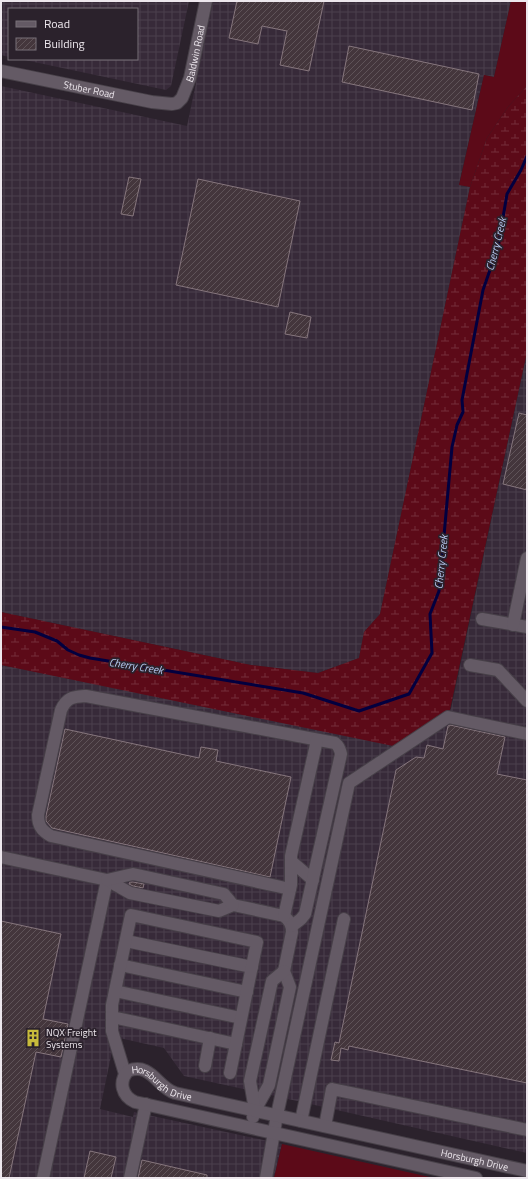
<svg xmlns="http://www.w3.org/2000/svg" width="528" height="1179" font-family="'Titillium Web',sans-serif">
<style>
.industrial{fill:url(#industrial-grid)}
.grass{fill:#5c0a18}
.wetland{fill:url(#wetland-marsh)}
.lines{fill:none;stroke-linecap:round;stroke-linejoin:round}
.stream{stroke:#02003f;stroke-width:3}
.building{fill:url(#building-hatch);stroke:#86767d}
.minor-casing{stroke:#474048;stroke-width:14}
.minor{stroke:#645a65;stroke-width:12}
.labels{text-anchor:middle;stroke-width:3.5;stroke-linejoin:round;paint-order:stroke}
.street-label{font-size:10px;fill:#ede7ed;stroke:#2b222c}
.poi-label{font-size:10px;fill:#ede7ed;stroke:#2b222c;text-anchor:start}
.water-label{font-size:11px;font-style:italic;fill:#b7c9f0;stroke:#2b222c}
</style>
<defs>
<pattern id="industrial-grid" width="8" height="8" patternUnits="userSpaceOnUse"><rect width="8" height="8" fill="#372a39"/><path d="M0 4h8M4 0v8" fill="none" stroke="#4a3f4c"/></pattern>
<pattern id="wetland-marsh" width="20" height="14" patternUnits="userSpaceOnUse"><rect width="20" height="14" fill="#5c0a18"/><path d="M1 5h8M5 5V1M11 12h8M15 12V8" fill="none" stroke="#742e3a"/></pattern>
<pattern id="building-hatch" width="6" height="6" patternUnits="userSpaceOnUse"><rect width="6" height="6" fill="#44363c"/><path d="M-1 1l2-2M0 6l6-6M5 7l2-2" fill="none" stroke="#5f5358"/></pattern>
</defs>
<rect width="100%" height="100%" fill="#2b222c"/>
<path class="industrial" d="M1 1H189L171 86 166 90 20 59H137V9H9V57L1 55Z
M213 1H511L494 77 484 75 459 184 470 187 380 614 364 632 359 658 318 673 251 665 1 612V86L187 126Z
M527 352V1153L275 1096 184 1076 164 1048 115 1037 100 1109 133 1117 134 1112 282 1144 274 1178H1V665L57 676 451 709Z"/>
<path class="grass" d="M511 1H527V86L508 107 487 138 470 187 459 185 484 75 494 77Z
M282 1144 434 1178H274Z"/>
<path class="wetland" d="M527 86V352L450 710 398 747 1 665V612L251 665 318 673 359 658 364 632 380 614 470 187 487 138 508 107Z"/>
<g class="lines">
<path class="stream" d="M1 627 35 632 57 641 68 650 79 655 90 658 303 693 359 711 409 694 432 653 430 614 439 591 452 447 457 425 463 412 462 400 483 290 498 247 507 194 521 170 527 156"/>
</g>
<path class="building" d="M237 1H324L309 71 280 65 287 31 262 26 258 44 229 38Z
M349 46 479 74 472 110 342 82Z
M129 177 141 179 133 216 121 214Z
M198 179 300 201 278 307 176 285Z
M290 312 311 317 307 338 285 334Z
M519 413 527 415V490L503 484Z
M450 725 505 737 497 774 527 780V1083L349 1046 348 1050 341 1048 339 1061 331 1060 335 1042 339 1043 396 770 416 757 424 758 427 745 443 749 448 726Z
M65 729 199 758 201 747 218 750 216 761 291 777 270 877 52 828 46 821V816Z
M130 882H133L144 884 143 888 133 886 129 884Z
M1 921 61 934 43 1019 68 1024 61 1057 36 1052 9 1178H1Z
M90 1151 116 1157 111 1178H84Z
M142 1160 207 1175V1178H138Z"/>
<g class="lines">
<g class="minor-casing">
<g id="minor">
<path id="s1" d="M1 71 152 102 172 104 177 103 182 98 190 78 206 1"/>
<path d="M482 619 527 627"/>
<path d="M513 625 527 558"/>
<path d="M470 665 498 670 527 701"/>
<path d="M1 857 107 880 43 1178"/>
<path d="M291 861 313 880"/>
<path d="M107 880 130 893 219 911 233 905 284 916C290 921 292 925 292 932L284 971 290 987 269 1085 255 1110 253 1117"/>
<path d="M107 880 133 874 224 894 233 905"/>
<path d="M290 889 51 836C42 831 38 826 38 815L61 710C67 697 73 697 86 696L335 743C339 746 340 749 341 754L305 914 301 919 292 926"/>
<path d="M284 916 291 885V856L317 740"/>
<path d="M126 941 252 967"/>
<path d="M120 965 247 992"/>
<path d="M115 991 241 1018"/>
<path d="M112 1017 236 1044"/>
<path d="M205 1066 210 1038"/>
<path d="M125 1074 112 1031V1005L131 915 257 942 230 1073"/>
<path d="M255 1110 250 1081 272 981 284 971"/>
<path d="M301 1121 344 919"/>
<path d="M325 1126 332 1089 527 1130"/>
<path d="M130 1178 146 1104"/>
<path d="M266 1178 277 1115 349 783 448 717 527 734"/>
<path id="s2" d="M476 1178 135 1102C122 1096 118 1082 128 1071 151 1062 157 1087 175 1093L527 1171"/>
</g>
</g>
<use href="#minor" class="minor"/>
</g>
<defs>
<g id="building-bare" transform="scale(1.38)"><path d="M-4-6H4V6H1V3H-1V6H-4ZM-2.5-4.3h1.7v1.8h-1.7ZM.8-4.3h1.7v1.8H.8ZM-2.5-1h1.7V.8h-1.7ZM.8-1h1.7V.8H.8Z" fill="#c8bb3b" stroke="#2b222c" stroke-width="2.5" paint-order="stroke"/></g>
</defs>
<g fill-rule="evenodd">
<use href="#building-bare" x="33" y="1038"/>
</g>
<g class="labels">
<g class="street-label">
<text dy="4" stroke="none"><textPath href="#s1" startOffset="233">Baldwin Road</textPath></text>
<text dy="4" stroke="none"><textPath href="#s1" startOffset="90">Stuber Road</textPath></text>
<text dy="4" stroke="none"><textPath href="#s2" startOffset="425">Horsburgh Drive</textPath></text>
<text dy="4" stroke="none"><textPath href="#s2" startOffset="749">Horsburgh Drive</textPath></text>
</g>
<g class="poi-label">
<text x="46" y="1036">NQX Freight<tspan x="46" dy="12">Systems</tspan></text>
</g>
<g class="water-label">
<text transform="translate(496 244) rotate(-76)" y="4">Cherry Creek</text>
<text transform="translate(441 562) rotate(-84)" y="4">Cherry Creek</text>
<text transform="translate(136 666) rotate(9)" y="4">Cherry Creek</text>
</g>
</g>
<rect width="528" height="1179" fill="none" stroke="#ede7ed" stroke-width="4"/>
<rect x="8" y="8" width="130" height="52" fill="#2b222c" stroke="#797179"/>
<rect x="16" y="21" width="20" height="6" fill="#645a65" stroke="#797179"/>
<text x="44" y="28" font-size="12" fill="#ede7ed">Road</text>
<rect x="16" y="38" width="20" height="12" fill="url(#building-hatch)" stroke="#797179"/>
<text x="44" y="48" font-size="12" fill="#ede7ed">Building</text>
</svg>
